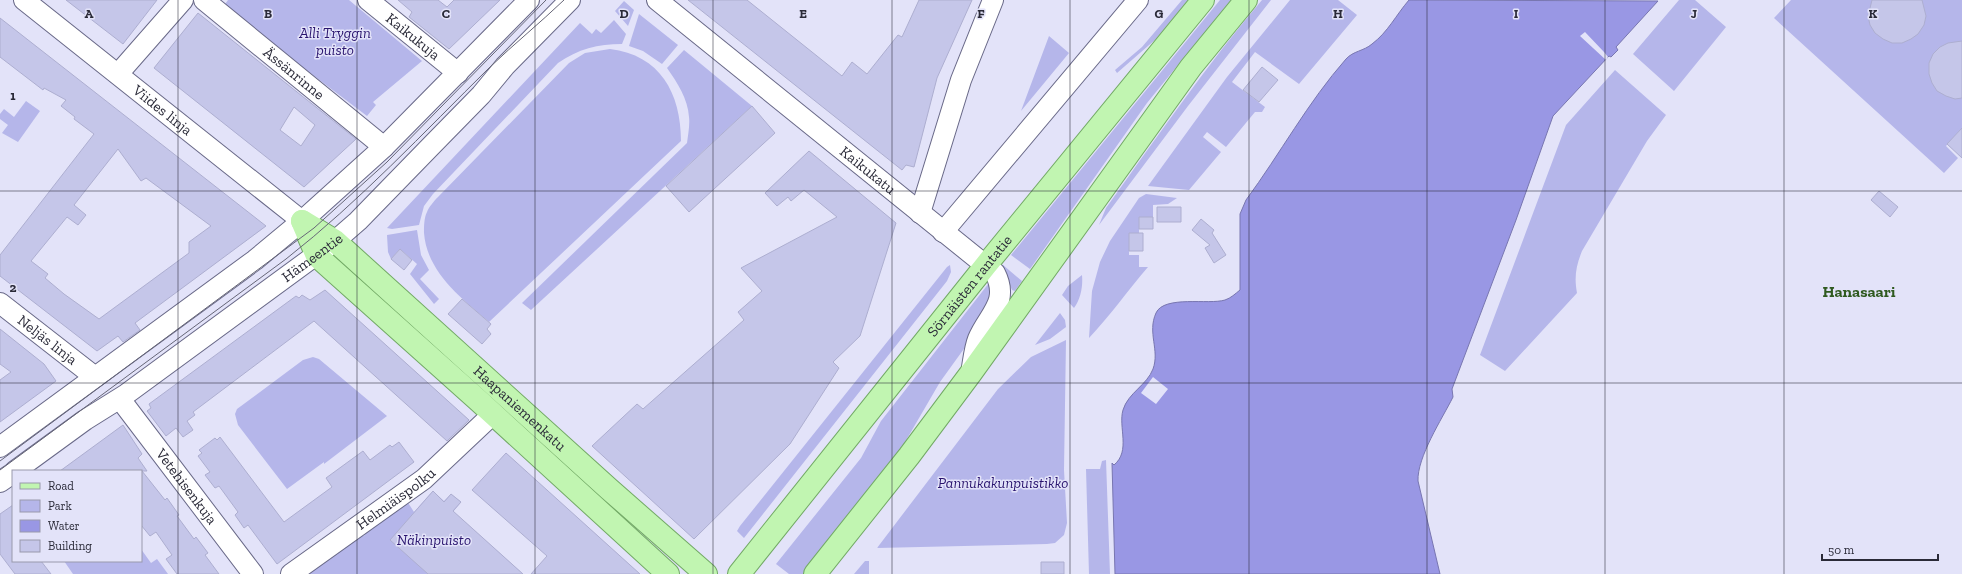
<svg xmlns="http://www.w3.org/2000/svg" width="1962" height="574" font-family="'Zilla Slab',serif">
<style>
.green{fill:#b5b6ea}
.water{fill:#9997e4;stroke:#7876b0}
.pier{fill:#e3e3f9}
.building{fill:#c5c6e9;stroke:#adaed0;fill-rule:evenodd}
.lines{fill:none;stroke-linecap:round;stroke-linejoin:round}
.minor-casing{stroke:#696988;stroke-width:22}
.major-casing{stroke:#72a965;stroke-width:24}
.minor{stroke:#fff;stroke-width:20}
.major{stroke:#c1f5b1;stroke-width:22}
.tram{stroke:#667;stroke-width:1}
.grid{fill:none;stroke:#2a2a38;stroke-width:1;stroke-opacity:0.55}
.labels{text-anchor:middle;stroke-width:3;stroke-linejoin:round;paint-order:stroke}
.park-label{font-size:15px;font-style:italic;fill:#2a156f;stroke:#e3e3f9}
.street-label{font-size:15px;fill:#2a2a38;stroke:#e3e3f9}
.neighbourhood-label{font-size:16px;font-weight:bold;fill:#2f5a20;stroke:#e3e3f9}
.grid-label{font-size:13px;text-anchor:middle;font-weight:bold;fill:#2a2a38;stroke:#e3e3f9;stroke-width:3;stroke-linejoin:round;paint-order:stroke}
</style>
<rect width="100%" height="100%" fill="#e3e3f9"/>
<path class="green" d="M228 0H349L422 61 373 102 376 105 367 116 223 7Z
M1182 0H1188L1156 39 1117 73 1115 70 1142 47Z
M1220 0H1231L1147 103 1030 269 1011 255Z
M1262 0H1271L1188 106 1099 225 1106 208C1157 137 1206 66 1262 0Z
M1290 0H1338L1357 15 1299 84 1255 52 1232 82 1265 107 1262 112H1255L1226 147 1207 132 1203 137 1221 152 1189 190 1148 186 1227 77Z
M1679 0H1695L1726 27 1674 91 1633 54Z
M1791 0H1962V128L1946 146 1958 158 1944 173 1774 18Z
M624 1 634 10 628 26 615 11Z
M639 14 678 45 662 64 643 51 629 46Z
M614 20 626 34 622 44C598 44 578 49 558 63L433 194 424 206 419 225 392 229 387 228 580 23 592 34 596 29 601 33Z
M1049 36 1069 53 1021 111Z
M610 49C660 55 681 93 681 141L489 322C461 298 427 272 424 233 424 226 424 218 427 212 429 207 434 201 438 197L569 63 585 53Z
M684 50 752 106 531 310 522 303 687 143C688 135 690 125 689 117 688 99 677 82 667 68Z
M1615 70 1666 115 1647 141 1582 251C1576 266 1574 277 1577 293L1505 371 1480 355 1566 125Z
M26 101 40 111 18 142 2 133 8 125 0 119V114L4 109 14 117Z
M1146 194 1177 198 1168 204 1153 205V217H1139V233H1129V255H1139V267H1148C1128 290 1110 316 1089 338L1092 291 1100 262 1110 241 1139 198Z
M417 230 421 255 429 270 420 279 439 299 434 304 410 274 417 264 400 249 391 259 388 252 387 235Z
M950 265 951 272 947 281 744 538 737 531 740 526 947 267Z
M1003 265 1022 281 1015 291 1012 290 1002 267Z
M1082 275C1083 286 1081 299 1074 308L1062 295 1068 286Z
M989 283 992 293 984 321 940 382 901 449 803 574H789L776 564 861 458 881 421Z
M1060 313 1065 320 1066 327 1050 339 1035 345Z
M1066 340 1064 470 1067 523 1064 535 1055 543 1047 544 877 548 998 389 1031 357Z
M313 357 319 359 387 416 324 464V462L287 489 238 425 235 414 237 409 303 360Z
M1106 460 1110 574H1089L1086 469H1100L1102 461Z
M433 491 444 501 451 494 461 502 453 512 523 574H301L359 536H364L367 530 405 498 414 512Z
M141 549 151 563 157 559 168 574H73L64 561H141Z
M865 561H869V574H854Z"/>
<path class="water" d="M1409 0 1658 1 1616 47 1618 50 1611 57 1609 56 1608 57 1553 116 1516 220 1452 389 1453 397C1442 419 1417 457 1418 481L1440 574H1115L1112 463 1114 465C1131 451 1118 427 1123 410 1128 393 1147 385 1153 369 1160 350 1147 333 1156 313 1164 295 1209 305 1225 300 1231 298 1235 294 1240 290V214L1246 200C1280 154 1308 102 1346 59 1353 51 1364 51 1372 44 1388 32 1396 15 1409 0Z"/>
<path class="pier" d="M1585 32 1604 52 1608 57 1606 60 1580 36Z
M1153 377 1168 389 1156 404 1141 393Z"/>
<path class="building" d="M66 0H157L123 44Z
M398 0H438L447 7 454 0H500L449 49 409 17 412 12Z
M688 0H747L842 76 852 62 867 74 898 35 902 37 919 0H972L937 78 914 167 906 165 902 170Z
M1872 0H1922L1926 16 1924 25 1918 34 1911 39 1902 43H1892L1883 39 1875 33 1870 25 1868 16Z
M198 13 356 139 304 187 154 68ZM294 107 315 125 301 146 280 130Z
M0 18 266 226 135 323 140 330 123 342 118 336 97 351 0 276V255L94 134 74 119 75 117 61 106 66 100 44 88 43 90 0 57ZM118 149 141 181 146 178 211 226 189 242V253L99 319 64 294 45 278 48 274 31 261 67 217 78 225 86 215 74 205Z
M1962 41V98L1955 99 1946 96 1937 91 1932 83 1929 74V63L1933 54 1940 47 1948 43Z
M1262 67 1278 80 1259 102 1243 90Z
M752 106 775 133 689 212 666 186Z
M1962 128V158L1947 144Z
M809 151 896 223 860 336 833 362 839 368 790 444 694 539 592 446 637 404 643 409 744 320 738 312 762 291 741 268 837 217 804 190 791 201 788 197 777 206 765 193Z
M1879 191 1898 207 1890 217 1871 200Z
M1157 207H1181V222H1157Z
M1139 217H1153V229H1139Z
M1201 219 1214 230 1212 233 1226 255 1214 263 1205 248 1210 245 1192 230Z
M1129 233H1143V251H1129Z
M400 249 412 260 404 270 391 259Z
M325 290 469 420 447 441 314 321 193 412 195 415 187 421 193 430 183 437 176 428 166 436 147 411 151 408 149 404 296 296 299 298 302 295 310 300Z
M462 299 491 324 487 329 491 334 482 344 448 314Z
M0 329 44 364 56 381 0 422V380L11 372 0 364Z
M123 425 142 454 138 458 147 471H142L165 500 167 498 179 515 177 516 194 539 196 537 208 553 205 555 219 574H177L166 559 172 555 156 532 150 536 141 525V471H60Z
M220 437 284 522 332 487 326 478 363 451 370 460 390 445 392 447 399 442 414 462 277 564 248 525 244 528 235 515 238 512 219 486 215 488 205 475 210 472 198 456 202 453 199 450 215 438 217 440Z
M506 453 640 574H531L547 556 472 490Z
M433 491 444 502 451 494 461 502 453 511 523 574H428L390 540Z
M13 505V561H41L51 574H15L0 554V514Z
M1041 562H1064V574H1041Z"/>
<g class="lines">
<g class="minor-casing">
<g id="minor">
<path id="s1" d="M24 0 302 221"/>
<path id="s2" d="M204 0 384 147"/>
<path id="s3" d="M368 0 458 73"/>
<path id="s4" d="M657 0 995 273C1010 302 988 315 978 339 974 349 973 363 971 373"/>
<path d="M118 74 183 0"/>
<path d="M920 213 961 80 993 0"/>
<path d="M943 232 1138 0"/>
<path id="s5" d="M0 303 95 377"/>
<path id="s6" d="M120 399 253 574"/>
<path d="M0 447 255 260 302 221 384 147 529 0"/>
<path id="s7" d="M15 471 85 420 125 395 335 241 358 221 432 145 481 95 505 66 570 0"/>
<path d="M0 482 13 473"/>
<path id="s8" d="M291 574 424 479 493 414"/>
</g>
</g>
<g class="major-casing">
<g id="major">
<path id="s9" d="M302 221 335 241 609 489 706 574"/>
<path d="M302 221 317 256 479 401 668 574"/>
<path id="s10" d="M739 574 986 265 1203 0"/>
<path d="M815 574 909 456 971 373 1191 67 1246 0"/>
</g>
</g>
<use href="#minor" class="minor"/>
<use href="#major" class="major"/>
<path class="tram" d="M0 461 314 228 387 162 546 0
M0 470 286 259C360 201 423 133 490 67 514 44 540 23 564 0"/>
</g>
<path class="grid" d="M178 0V574M357 0V574M535 0V574M713 0V574M892 0V574M1070 0V574M1249 0V574M1427 0V574M1605 0V574M1784 0V574M0 191H1962M0 383H1962"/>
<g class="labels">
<g class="park-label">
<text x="335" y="38">Alli Tryggin<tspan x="335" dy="17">puisto</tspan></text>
<text x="1003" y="488">Pannukakunpuistikko</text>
<text x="434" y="545">Näkinpuisto</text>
</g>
<g class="street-label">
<text dy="5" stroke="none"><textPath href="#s3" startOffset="58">Kaikukuja</textPath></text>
<text dy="5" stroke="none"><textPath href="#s2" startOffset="116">Ässänrinne</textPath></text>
<text dy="5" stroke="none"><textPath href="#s1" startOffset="177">Viides linja</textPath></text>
<text dy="5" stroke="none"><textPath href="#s4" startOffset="271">Kaikukatu</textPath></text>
<text dy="5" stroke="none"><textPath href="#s7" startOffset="366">Hämeentie</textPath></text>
<text dy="5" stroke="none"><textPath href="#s10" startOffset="369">Sörnäisten rantatie</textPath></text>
<text dy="5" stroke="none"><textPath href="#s5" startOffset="60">Neljäs linja</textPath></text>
<text dy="5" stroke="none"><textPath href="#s9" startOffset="288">Haapaniemenkatu</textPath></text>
<text dy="5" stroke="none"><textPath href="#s6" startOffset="110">Vetehisenkuja</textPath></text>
<text dy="5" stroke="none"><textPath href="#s8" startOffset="129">Helmiäispolku</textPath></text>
</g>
<g class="neighbourhood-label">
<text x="1859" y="297">Hanasaari</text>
</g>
</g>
<g class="grid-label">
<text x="89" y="18">A</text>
<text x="268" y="18">B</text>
<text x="446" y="18">C</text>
<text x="624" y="18">D</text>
<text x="803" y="18">E</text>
<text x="981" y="18">F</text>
<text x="1159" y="18">G</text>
<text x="1338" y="18">H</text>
<text x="1516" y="18">I</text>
<text x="1694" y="18">J</text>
<text x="1873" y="18">K</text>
<text x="13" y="100">1</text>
<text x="13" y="292">2</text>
</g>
<rect x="12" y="470" width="130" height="92" fill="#e3e3f9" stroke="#9999ac"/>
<rect x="20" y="483" width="20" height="6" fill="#c1f5b1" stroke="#9999ac"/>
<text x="48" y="490" font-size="12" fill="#2a2a38">Road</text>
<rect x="20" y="500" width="20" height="12" fill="#b5b6ea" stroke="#9999ac"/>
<text x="48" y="510" font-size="12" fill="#2a2a38">Park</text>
<rect x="20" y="520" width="20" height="12" fill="#9997e4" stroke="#9999ac"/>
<text x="48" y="530" font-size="12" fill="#2a2a38">Water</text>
<rect x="20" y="540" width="20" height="12" fill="#c5c6e9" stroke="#9999ac"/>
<text x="48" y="550" font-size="12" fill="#2a2a38">Building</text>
<path d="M1822 554v6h116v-6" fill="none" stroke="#2a2a38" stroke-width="2"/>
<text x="1828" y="554" font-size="12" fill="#2a2a38" stroke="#e3e3f9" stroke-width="3" paint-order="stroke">50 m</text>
</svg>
